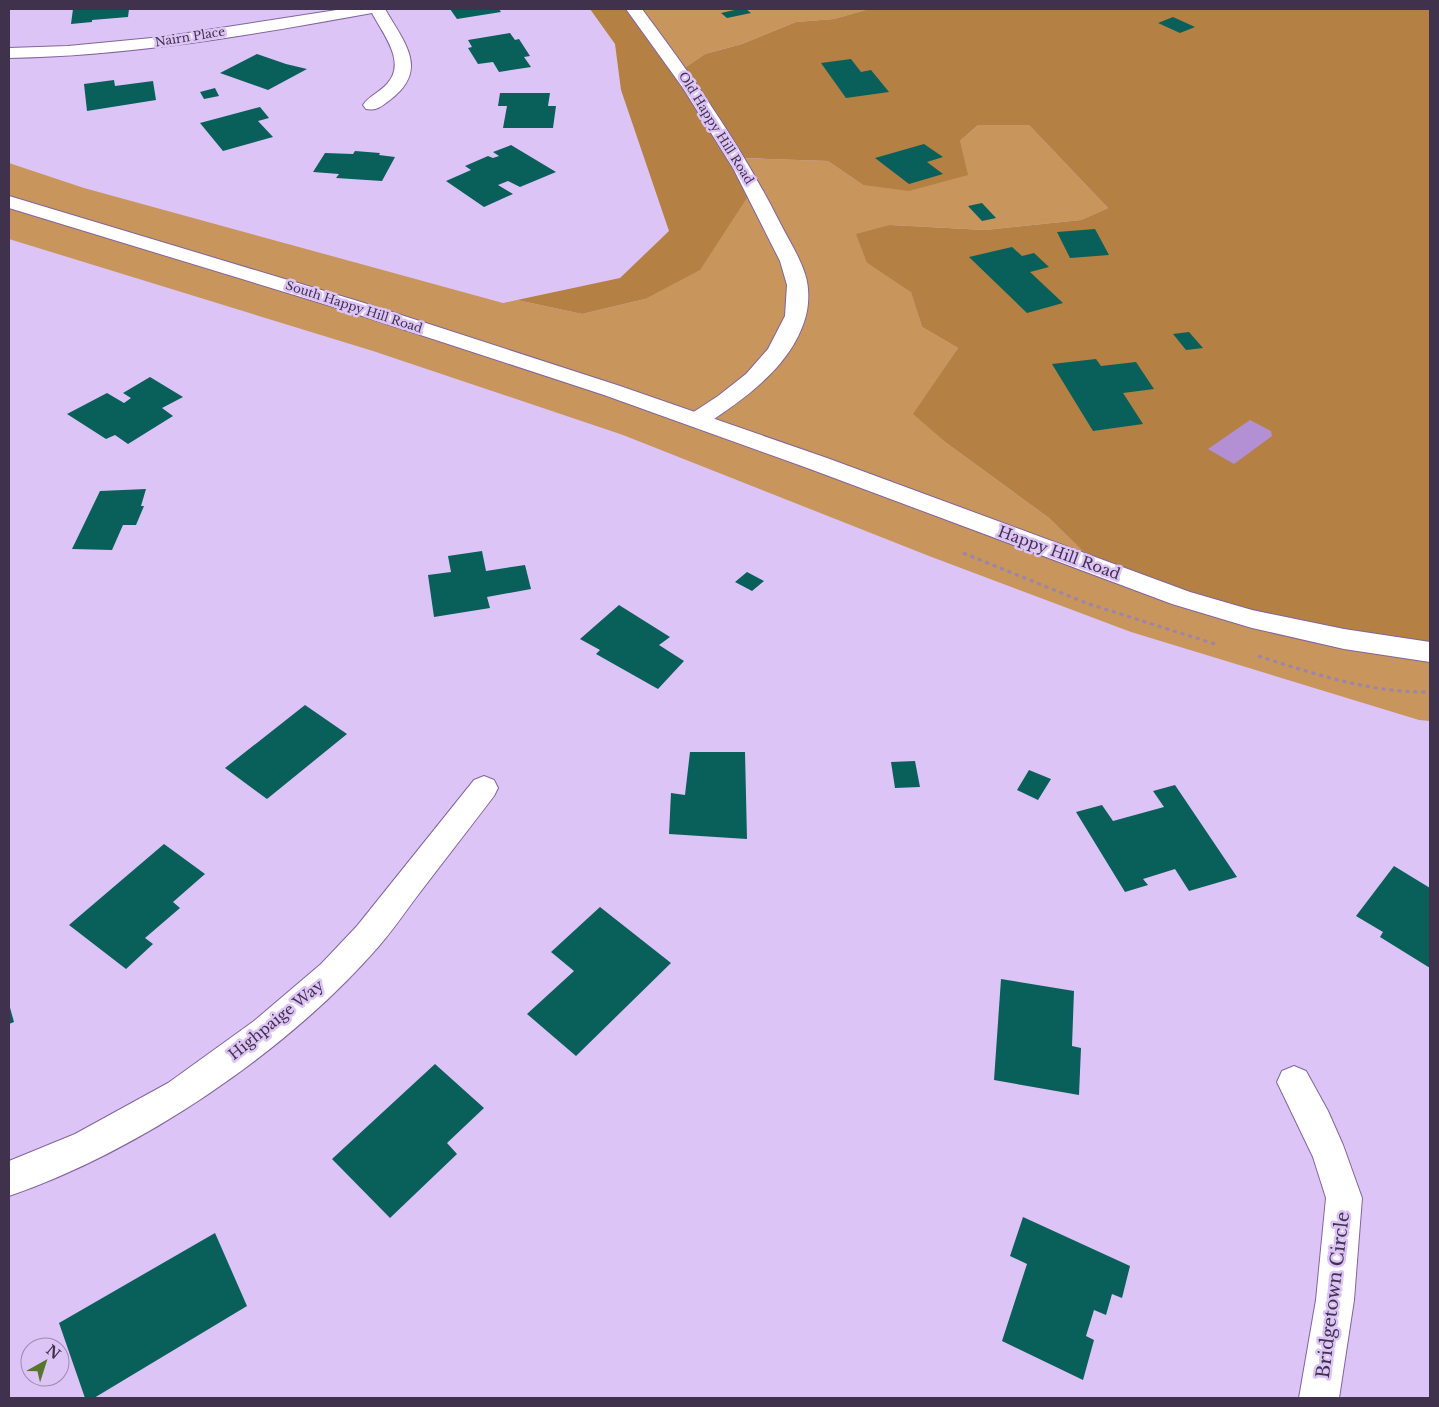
<svg xmlns="http://www.w3.org/2000/svg" width="1439" height="1407" font-family="'Libre Baskerville',serif">
<style>
.green{fill:#c8955c}
.forest{fill:#b58043}
.water{fill:#b390d3}
.building{fill:#095f5a}
.lines{fill:none;stroke-linecap:round;stroke-linejoin:round}
.street-casing{stroke:#82649d;stroke-width:2}
.secondary-casing{stroke:#82649d;stroke-width:2}
.path{stroke:#9a85ad;stroke-width:3;stroke-dasharray:4 4;stroke-linecap:butt}
.street{fill:#fff;fill-rule:evenodd}
.secondary{fill:#fff;fill-rule:evenodd}
.labels{text-anchor:middle;stroke-width:5;stroke-linejoin:round;paint-order:stroke}
.far-street-label{font-size:12px;fill:#40324c;stroke:#ddc4f6}
.street-label{font-size:15px;fill:#40324c;stroke:#ddc4f6}
.near-street-label{font-size:18px;fill:#40324c;stroke:#ddc4f6}
</style>
<rect width="100%" height="100%" fill="#ddc4f6"/>
<path class="green" d="M635 9H869L834 19 796 22 742 44 705 54 680 71Z
M978 125H1029L1108 208 1081 220 985 230 890 225 867 263 911 291 922 327 958 348 914 414 945 442 1049 518 1100 568 1344 639 1430 652V721L1419 720 1131 632 929 556 623 435 373 351 9 239V163L84 188 503 303 517 300 582 314 645 299 737 158 828 161 863 185 960 141Z"/>
<path class="forest" d="M590 9H635L680 71 705 54 742 44 796 22 834 19 869 9H1430V652L1344 639 1100 568 1049 518 945 442 913 414 958 348 922 327 911 292 867 263 856 234 890 225 985 230 1081 220 1108 208 1029 125H978L960 141 968 175 909 191 863 185 828 161 738 158 754 187 700 270 645 299 582 314 517 300 620 278 669 231 621 90 615 44Z"/>
<path class="water" d="M1250 420 1271 431 1272 436 1234 464 1208 449Z"/>
<path class="building" d="M73 9H129L128 17 92 20V22L71 24Z
M450 9H499L501 12 457 19Z
M739 9H746L751 13 727 18 721 13Z
M1173 17 1195 27 1180 33 1158 23Z
M510 33 515 40 519 39 530 56 524 57 531 67 499 72 493 62 478 64 468 48 472 47 468 40Z
M257 54 286 64 307 69 268 90 220 73Z
M851 59 861 72 871 70 889 92 846 98 821 63Z
M114 80 115 86 153 81 156 100 87 111 84 84Z
M215 88 219 96 204 99 200 92Z
M500 93H550L548 106H556L553 128H503L507 106H498Z
M260 107 269 118 258 121 273 137 223 151 200 123Z
M924 144 943 157 927 162 943 174 909 184 875 158Z
M511 145 556 172 520 187 508 181 498 185 513 194 484 207 446 181 471 170 465 166 488 156 493 158 499 156 493 152Z
M355 151 380 153 379 155 395 157 382 181 336 178 339 174 313 172 325 153 353 154Z
M982 203 996 218 982 221 968 206Z
M1095 229 1109 255 1070 258 1057 232Z
M1012 247 1022 256 1034 253 1049 267 1030 272 1063 303 1027 313 969 257Z
M1189 332 1203 348 1186 350 1173 334Z
M1096 359 1101 366 1136 362 1154 389 1123 393 1143 424 1093 431 1052 364Z
M150 377 183 397 162 408 173 416 128 444 115 435 106 439 67 414 107 393 124 403 131 398 123 393Z
M146 489 141 506H144L136 525H123L112 550 72 549 100 491Z
M482 551 486 571 525 565 531 589 487 597 490 608 434 617 428 575 451 572 448 556Z
M747 572 764 581 752 591 735 582Z
M619 605 670 637 659 645 684 661 658 689 596 654 600 650 580 639Z
M305 705 347 734 267 799 225 768Z
M690 752H745L747 839 669 834 671 793 685 795Z
M915 761 920 787 895 788 891 762Z
M1029 770 1051 779 1038 800 1017 790Z
M1175 785 1237 877 1189 891 1175 869 1143 879 1148 885 1125 892 1076 812 1102 805 1113 821 1164 807 1153 791Z
M164 844 205 874 173 902 180 908 145 938 153 944 126 969 69 925Z
M1394 866 1430 888V968L1380 937 1383 932 1356 916Z
M600 907 671 963 576 1056 527 1014 574 971 551 952Z
M1001 979 1074 991 1072 1046 1081 1048 1079 1095 994 1080Z
M9 1004 14 1022 9 1024Z
M435 1064 484 1108 447 1143 457 1154 390 1218 332 1159Z
M1023 1217 1130 1266 1122 1298 1112 1294 1106 1315 1094 1310 1086 1336 1094 1340 1083 1380 1002 1341 1027 1264 1010 1256Z
M215 1233 247 1306 94 1398H85L59 1323Z"/>
<g class="lines">
<g class="street-casing">
<path id="street" d="M343 9H385C404 42 430 70 390 100 382 106 377 111 366 109L363 105C369 96 380 92 387 84 407 62 383 34 372 13 252 35 130 56 9 58V48L68 46 162 37Z
M626 9H642C692 76 740 144 778 219 787 237 799 255 805 274 809 286 809 299 807 311 796 363 746 398 705 425L697 427 689 425 686 420 689 415 718 396 746 374 768 349 785 316 787 285 780 261 733 168 683 88Z
M484 776 494 780 498 788 494 796C469 829 443 862 418 895 405 912 393 930 379 946 287 1052 140 1151 9 1196V1161L75 1134 168 1083 254 1021 321 964 357 926 474 780Z
M1294 1066 1306 1071 1328 1111 1343 1145 1362 1198 1354 1300 1339 1398H1299L1316 1300 1326 1198 1313 1157 1277 1082 1282 1071Z"/>
</g>
<g class="secondary-casing">
<path id="secondary" d="M9 196 361 302 620 386 827 458 1190 592 1252 610 1344 629 1430 642V662L1344 649 1252 628 1172 604 810 469 604 395 347 311 9 208Z"/>
</g>
<path class="path" d="M963 553 1089 604 1218 645
M1258 656C1315 674 1370 693 1430 692"/>
<use href="#street" class="street"/>
<use href="#secondary" class="secondary"/>
</g>
<g class="labels">
<g class="far-street-label">
<text transform="translate(190 37) rotate(-9)" y="4">Nairn Place</text>
<text transform="translate(716 128) rotate(58)" y="4">Old Happy Hill Road</text>
<text transform="translate(354 307) rotate(18)" y="4">South Happy Hill Road</text>
</g>
<g class="street-label">
<text transform="translate(1059 553) rotate(20)" y="5">Happy Hill Road</text>
<text transform="translate(276 1020) rotate(-39)" y="5">Highpaige Way</text>
</g>
<g class="near-street-label">
<text transform="translate(1333 1295) rotate(-83)" y="6">Bridgetown Circle</text>
</g>
</g>
<rect width="1439" height="1407" fill="none" stroke="#40324c" stroke-width="20"/>
<g transform="translate(45 1362) rotate(39)"><circle r="24" fill="#ddc4f6" stroke="#9e8ab2"/>
<path d="M0-4L9 19L0 12L-9 19Z" fill="#58752a"/>
<text y="-8" font-size="14" font-weight="bold" text-anchor="middle" fill="#40324c">N</text>
</g>
</svg>
